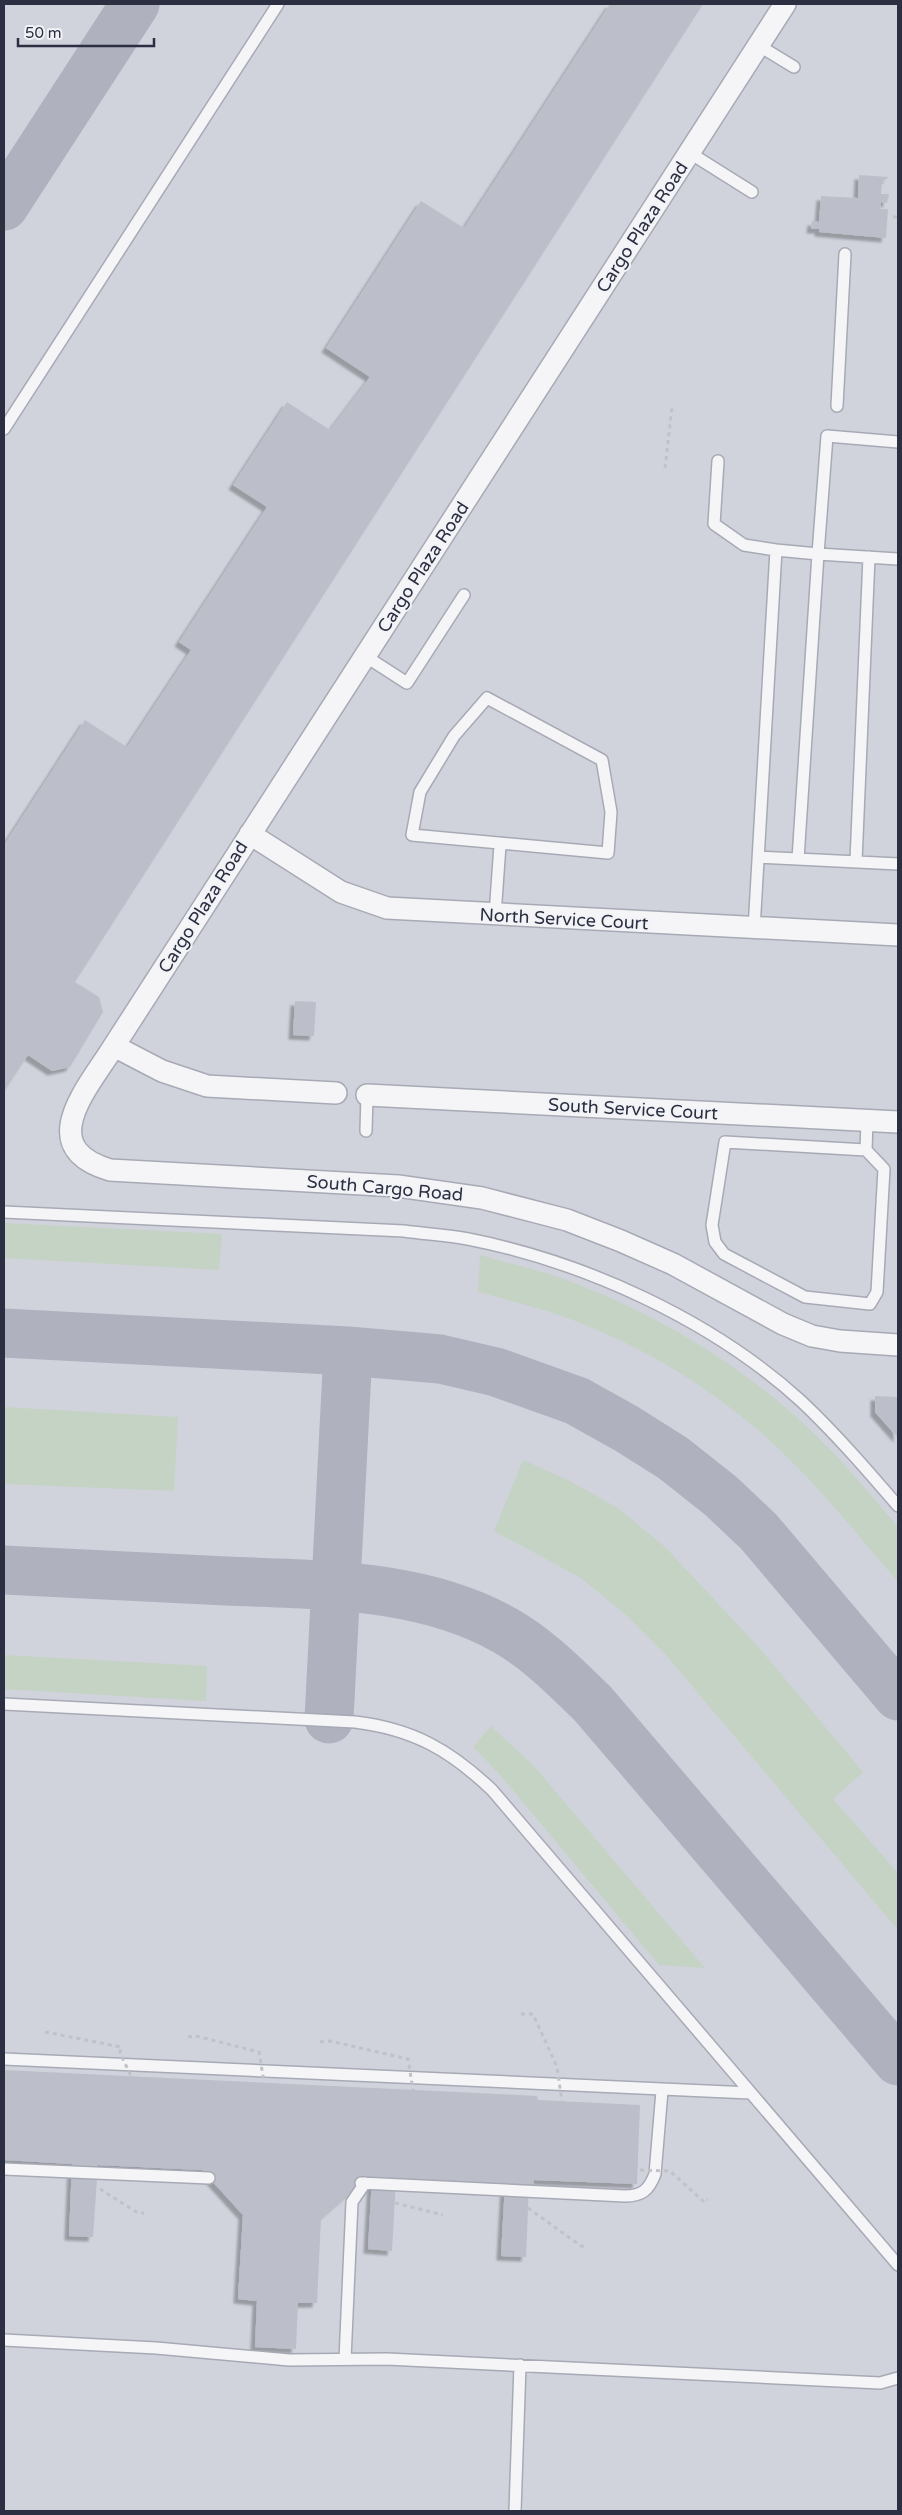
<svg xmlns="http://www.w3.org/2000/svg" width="902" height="2515" font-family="'Varela Round',sans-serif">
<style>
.built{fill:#d0d3dc}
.green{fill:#c5d3c4}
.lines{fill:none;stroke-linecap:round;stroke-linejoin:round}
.taxiway{stroke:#afb2be;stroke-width:49}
.building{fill:#bcbfc9;filter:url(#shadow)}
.service-casing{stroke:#a7aab4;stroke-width:14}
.minor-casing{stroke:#a7aab4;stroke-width:24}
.path{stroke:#c0c2c8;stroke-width:3;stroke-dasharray:4 4;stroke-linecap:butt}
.service{stroke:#f5f5f8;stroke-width:11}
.minor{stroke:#f5f5f8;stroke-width:21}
.path-bridge{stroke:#c0c2c8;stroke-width:3;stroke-dasharray:4 4;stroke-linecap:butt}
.labels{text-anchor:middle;stroke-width:4;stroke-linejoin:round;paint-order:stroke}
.street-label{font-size:18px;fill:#2b2f41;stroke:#f2f3f7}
</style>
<defs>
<filter id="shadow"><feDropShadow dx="-4.5" dy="4.5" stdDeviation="1" flood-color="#0004"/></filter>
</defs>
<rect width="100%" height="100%" fill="#e2e4ea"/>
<path class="built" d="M4 4H898V2511H4Z"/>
<path class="green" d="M4 1223 222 1234 219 1270 4 1258Z
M480 1255C507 1263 535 1269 561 1278 649 1310 737 1361 806 1426 840 1457 869 1493 898 1527V1582C860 1538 824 1492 782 1452 717 1389 633 1339 547 1311 524 1304 501 1298 478 1292Z
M4 1407 178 1417 174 1491 4 1484Z
M523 1460 568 1480 618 1508 665 1547 756 1644 863 1772 833 1799 898 1873V1930L665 1654 627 1616 581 1578 494 1531Z
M4 1655 207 1666 206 1701 4 1689Z
M491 1726 534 1766 705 1968 659 1965 501 1776 473 1747Z"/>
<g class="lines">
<path class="taxiway" d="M4 206 135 4
M4 1333 348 1351 440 1359 496 1372 577 1401 627 1429 673 1458 721 1496 759 1532 898 1696
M4 1570C78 1574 152 1577 226 1581 320 1585 423 1583 506 1631 539 1650 566 1678 593 1704L898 2061
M329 1719 348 1351"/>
</g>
<path class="building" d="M610 4H703L75 982 99 997 103 1012 70 1067 52 1071 28 1055 4 1092V845L85 720 127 747 191 650 179 642 267 507 233 485 287 402 330 430 370 377 326 348 421 201 464 228Z
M859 175 889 177 882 182 881 194H889L887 203 881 202 880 209H888L886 238 819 232V229H811L812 221 819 222 821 196 858 198Z
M295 1001 316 1002 314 1036 293 1035Z
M875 1396 898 1397V1438L875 1412Z
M4 2070 537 2096 538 2100 640 2105 637 2184 534 2180 533 2186 529 2185 526 2257 501 2256 505 2184 396 2179 392 2251 368 2249 372 2178 361 2183 321 2218 317 2303H298L296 2349 255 2347 257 2301 238 2299 243 2215 202 2170 98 2165 93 2237 69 2236 72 2164 4 2160Z"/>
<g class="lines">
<g class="service-casing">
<path id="service" d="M758 45 794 67
M690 153 752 192
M837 406 845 254
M4 429 278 4
M718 461 714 524 744 545 776 550
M365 656 407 683 464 595
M487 698 602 760 611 812 608 853 412 835 420 792 454 736Z
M759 857 898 864
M798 859 818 554 898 559
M856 861 869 557
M495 915 500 845
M754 929 776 550 818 554 827 436 898 442
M366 1131 367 1095
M866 1150 725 1142 712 1225 715 1242 724 1254 805 1297 870 1304 877 1292 884 1169 866 1150 867 1120
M4 1212 404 1231C425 1234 447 1235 468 1239 585 1262 712 1320 801 1401 836 1434 867 1470 898 1506
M4 1704 355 1722C413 1729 450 1750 492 1790L898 2265
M4 2059 750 2093
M4 2169 209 2178
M361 2183 625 2196C642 2196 649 2190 655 2174L662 2091
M4 2340 156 2348 289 2360 387 2359 880 2383 898 2378
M345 2359 352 2202 365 2183
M515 2511 520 2365"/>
</g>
<g class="minor-casing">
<path id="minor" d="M785 4 114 1046C88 1088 33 1147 110 1170L398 1186 482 1198 567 1220 621 1241 673 1264 783 1324 812 1336 840 1341 898 1345
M250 834 341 892 387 908 898 935
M114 1046 162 1071 207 1086 336 1093
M367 1095 898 1122"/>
</g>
<path class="path" d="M893 217H898
M665 468 672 407
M100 2189 138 2213H144
M395 2203 443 2215
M528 2208 581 2246 588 2247"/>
<use href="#service" class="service"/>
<use href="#minor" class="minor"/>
<path class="path-bridge" d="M521 2014H533L557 2067 562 2102
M45 2032 121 2047 120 2053 131 2076
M188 2037 196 2036 259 2052 264 2082
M320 2042 330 2041 408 2059 413 2090
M640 2170 670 2171 704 2202 708 2199"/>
</g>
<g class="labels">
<g class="street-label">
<text transform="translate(642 227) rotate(-57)" y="6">Cargo Plaza Road</text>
<text transform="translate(423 567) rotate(-57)" y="6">Cargo Plaza Road</text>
<text transform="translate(203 907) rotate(-58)" y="6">Cargo Plaza Road</text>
<text transform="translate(564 919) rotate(3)" y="6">North Service Court</text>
<text transform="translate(633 1109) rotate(3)" y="6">South Service Court</text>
<text transform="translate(385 1188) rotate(5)" y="6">South Cargo Road</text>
</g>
</g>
<rect width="902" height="2515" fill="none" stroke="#2b2f41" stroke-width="10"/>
<path d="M18 38v8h136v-8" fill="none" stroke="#2b2f41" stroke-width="2.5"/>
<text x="25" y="38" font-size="15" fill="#2b2f41" stroke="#f2f3f7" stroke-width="4" paint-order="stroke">50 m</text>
</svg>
